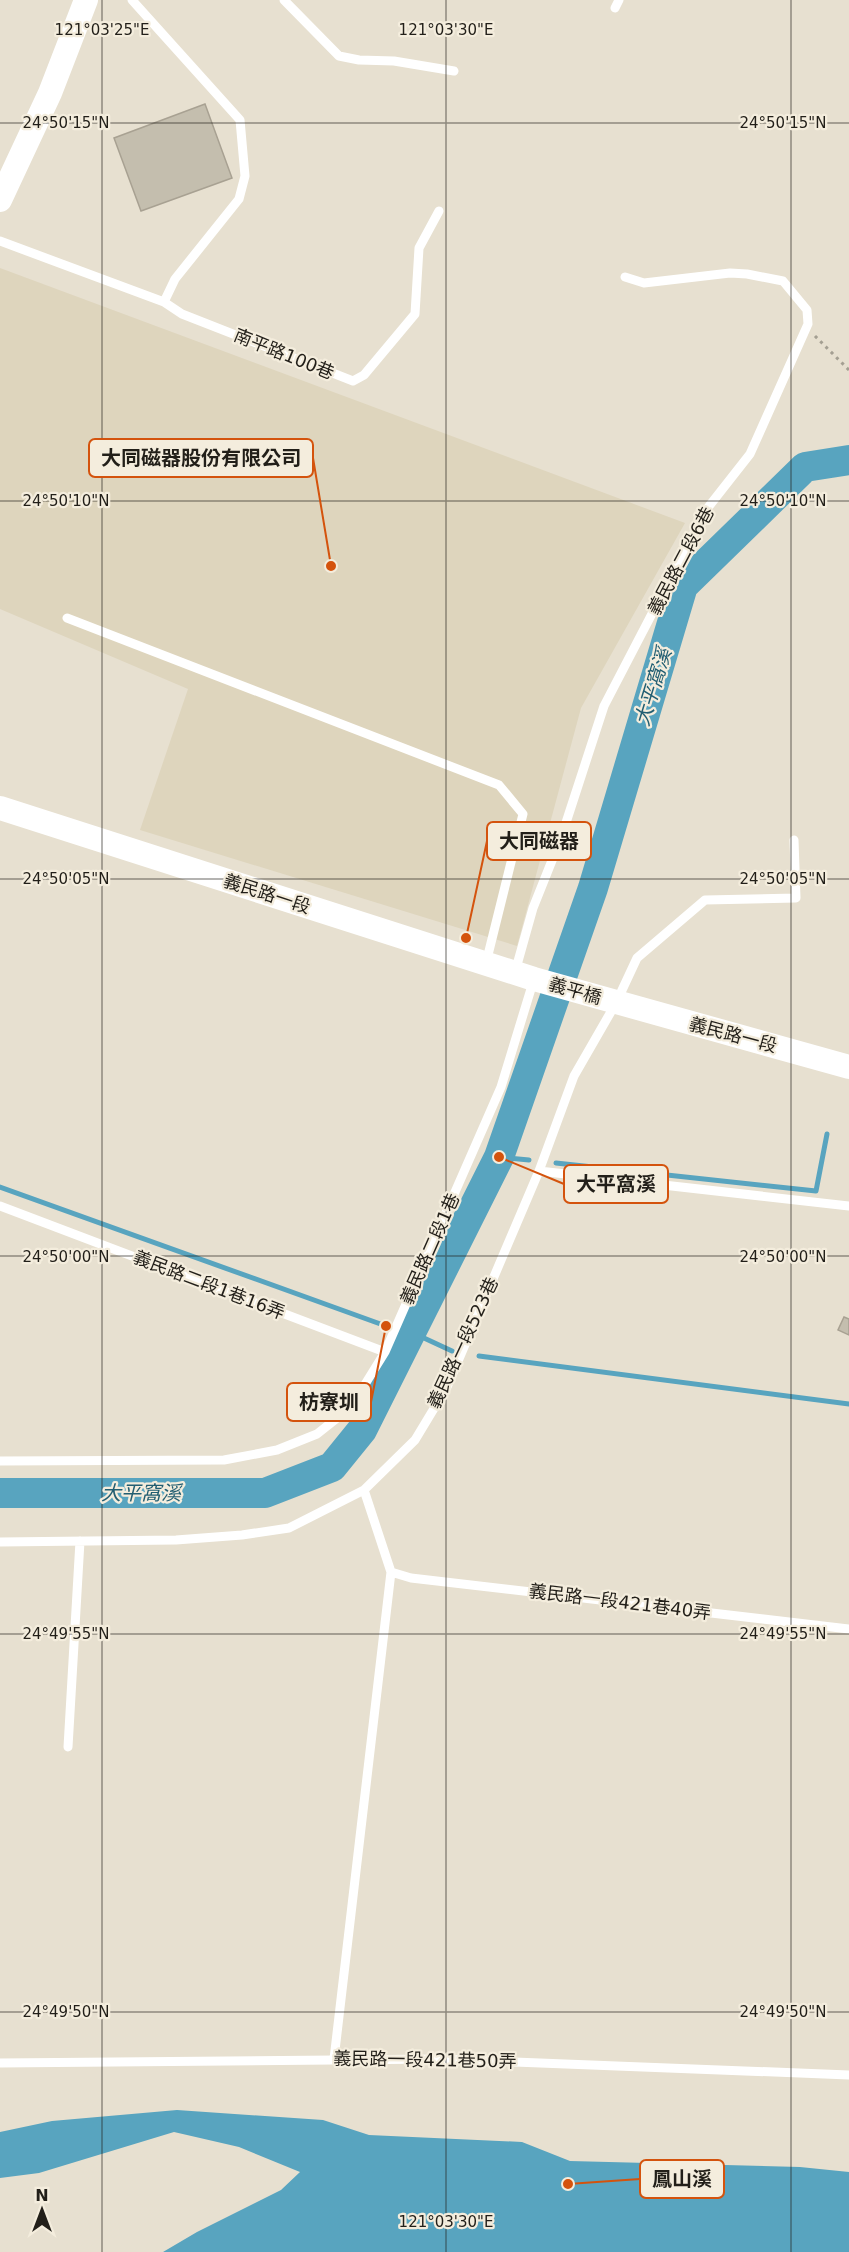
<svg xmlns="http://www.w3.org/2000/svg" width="849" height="2252" font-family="'DejaVu Sans','Noto Sans TC',sans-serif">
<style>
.built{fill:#ded5bd}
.water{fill:#58a4bf}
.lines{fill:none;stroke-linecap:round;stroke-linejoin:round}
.stream{stroke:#58a4bf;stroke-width:5}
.river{stroke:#58a4bf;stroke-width:30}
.building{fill:#c4beae;stroke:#a8a192;stroke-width:1.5}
.path{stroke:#a49f92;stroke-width:3;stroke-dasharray:3 4.5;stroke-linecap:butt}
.service{stroke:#fff;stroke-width:9}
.tertiary{stroke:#fff;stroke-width:24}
.ticks{fill:none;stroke:#221f19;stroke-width:1.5;stroke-opacity:0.45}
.labels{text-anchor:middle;stroke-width:4.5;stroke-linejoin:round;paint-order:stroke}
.street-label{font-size:18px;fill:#221f19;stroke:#f4eddd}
.water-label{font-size:20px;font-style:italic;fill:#225e72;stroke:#f4eddd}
.ticks-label{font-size:15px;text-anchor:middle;fill:#221f19;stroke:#f4eddd;stroke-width:4.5;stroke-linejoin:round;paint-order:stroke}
.leader{fill:none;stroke:#d4530d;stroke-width:2}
.callout-dot{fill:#d4530d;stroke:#f4eddd;stroke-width:2}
.callout{fill:#f4eddd;stroke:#d4530d;stroke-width:2}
.callout-label{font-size:20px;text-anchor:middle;font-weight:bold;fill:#221f19}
</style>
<rect width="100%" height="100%" fill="#e7e0d0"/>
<path class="built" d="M0 268 685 523 581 708 517 946 140 830 188 689 0 609Z"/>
<path class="water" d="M177 2110 323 2120 369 2135 522 2142 570 2161 800 2167 849 2172V2252H163L197 2232 281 2190 300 2172 239 2147 174 2132 39 2173 0 2178V2132L52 2121Z"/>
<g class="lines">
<path class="stream" d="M499 1157 529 1160
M556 1163 816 1191 827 1134
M0 1187 386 1326
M411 1332 452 1351
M479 1356 849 1404"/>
<path class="river" d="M0 1493H265L332 1467 362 1430 499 1157 593 888 683 586 805 467 849 460"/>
</g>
<path class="building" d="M205 104 232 178 141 211 114 138Z
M844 1317 849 1319V1335L838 1330Z"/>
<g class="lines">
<path class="path" d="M815 336 849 370"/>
<path class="service" d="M284 0 339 56 359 60 394 61 454 71
M615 8 619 0
M0 241 164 302 175 279 239 199 245 176 240 120 132 0
M164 302 182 314 353 381 364 375 415 314 419 248 439 211
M67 618 499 785 523 814 486 963
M515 972 533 908 561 838 604 706 706 510 750 454 808 324 807 310 783 281 747 274 730 273 644 283 625 277
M539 1171 849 1206
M0 1206 385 1352
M0 1461 224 1460 277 1450 317 1434 351 1407 385 1352 501 1087 534 979
M0 1542 176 1540 242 1535 289 1528 364 1490 415 1440 447 1387 539 1171 574 1076 616 1003 637 958 705 900 796 898 794 840
M391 1572 411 1578 849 1629
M68 1747 80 1541
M334 2059 391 1572 364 1490
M0 2063 440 2059 849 2075"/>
<path class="tertiary" d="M0 200 50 93 86 0
M0 808 534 979 849 1067"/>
</g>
<path class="ticks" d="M102 0V2252M446 0V2252M791 0V2252M0 123H849M0 501H849M0 879H849M0 1256H849M0 1634H849M0 2012H849"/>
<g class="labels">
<g class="street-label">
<text transform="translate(284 354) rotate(22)" y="6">南平路100巷</text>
<text transform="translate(681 561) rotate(-62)" y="6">義民路二段6巷</text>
<text transform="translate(267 894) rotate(18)" y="6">義民路一段</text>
<text transform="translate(575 991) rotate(16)" y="6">義平橋</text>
<text transform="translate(733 1035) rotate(15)" y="6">義民路一段</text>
<text transform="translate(430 1249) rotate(-66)" y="6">義民路二段1巷</text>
<text transform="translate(209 1285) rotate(21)" y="6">義民路二段1巷16弄</text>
<text transform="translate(463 1343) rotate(-65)" y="6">義民路一段523巷</text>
<text transform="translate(620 1602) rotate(7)" y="6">義民路一段421巷40弄</text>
<text transform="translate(425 2060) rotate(1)" y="6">義民路一段421巷50弄</text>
</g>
<g class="water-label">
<text transform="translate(653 687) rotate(-73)" y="7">大平窩溪</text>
<text x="141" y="1500">大平窩溪</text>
</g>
</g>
<g class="ticks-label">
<text x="102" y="35">121°03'25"E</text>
<text x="446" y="35">121°03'30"E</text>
<text x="66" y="128">24°50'15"N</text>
<text x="783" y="128">24°50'15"N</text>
<text x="66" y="506">24°50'10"N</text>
<text x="783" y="506">24°50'10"N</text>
<text x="66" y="884">24°50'05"N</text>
<text x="783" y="884">24°50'05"N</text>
<text x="66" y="1262">24°50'00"N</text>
<text x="783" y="1262">24°50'00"N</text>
<text x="66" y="1639">24°49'55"N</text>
<text x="783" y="1639">24°49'55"N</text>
<text x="66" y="2017">24°49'50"N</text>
<text x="783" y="2017">24°49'50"N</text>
<text x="446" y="2227">121°03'30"E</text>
</g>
<path class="leader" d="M331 566L313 458M466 938L487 841M499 1157L564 1184M386 1326L371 1402M568 2184L640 2179"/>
<g class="callout-dot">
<circle cx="331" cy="566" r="6"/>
<circle cx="466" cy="938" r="6"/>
<circle cx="499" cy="1157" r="6"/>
<circle cx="386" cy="1326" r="6"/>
<circle cx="568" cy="2184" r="6"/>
</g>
<g class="callout">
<rect x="89" y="439" width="224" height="38" rx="6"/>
<rect x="487" y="822" width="104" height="38" rx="6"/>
<rect x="564" y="1165" width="104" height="38" rx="6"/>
<rect x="287" y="1383" width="84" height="38" rx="6"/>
<rect x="640" y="2160" width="84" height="38" rx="6"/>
</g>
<g class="callout-label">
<text x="201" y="465">大同磁器股份有限公司</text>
<text x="539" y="848">大同磁器</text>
<text x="616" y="1191">大平窩溪</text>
<text x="329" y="1409">枋寮圳</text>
<text x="682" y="2186">鳳山溪</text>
</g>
<g transform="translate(42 2210)" stroke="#f4eddd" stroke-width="4.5" paint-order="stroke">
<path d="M0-4.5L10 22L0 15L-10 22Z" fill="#221f19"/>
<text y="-9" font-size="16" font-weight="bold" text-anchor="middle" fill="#221f19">N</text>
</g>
</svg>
